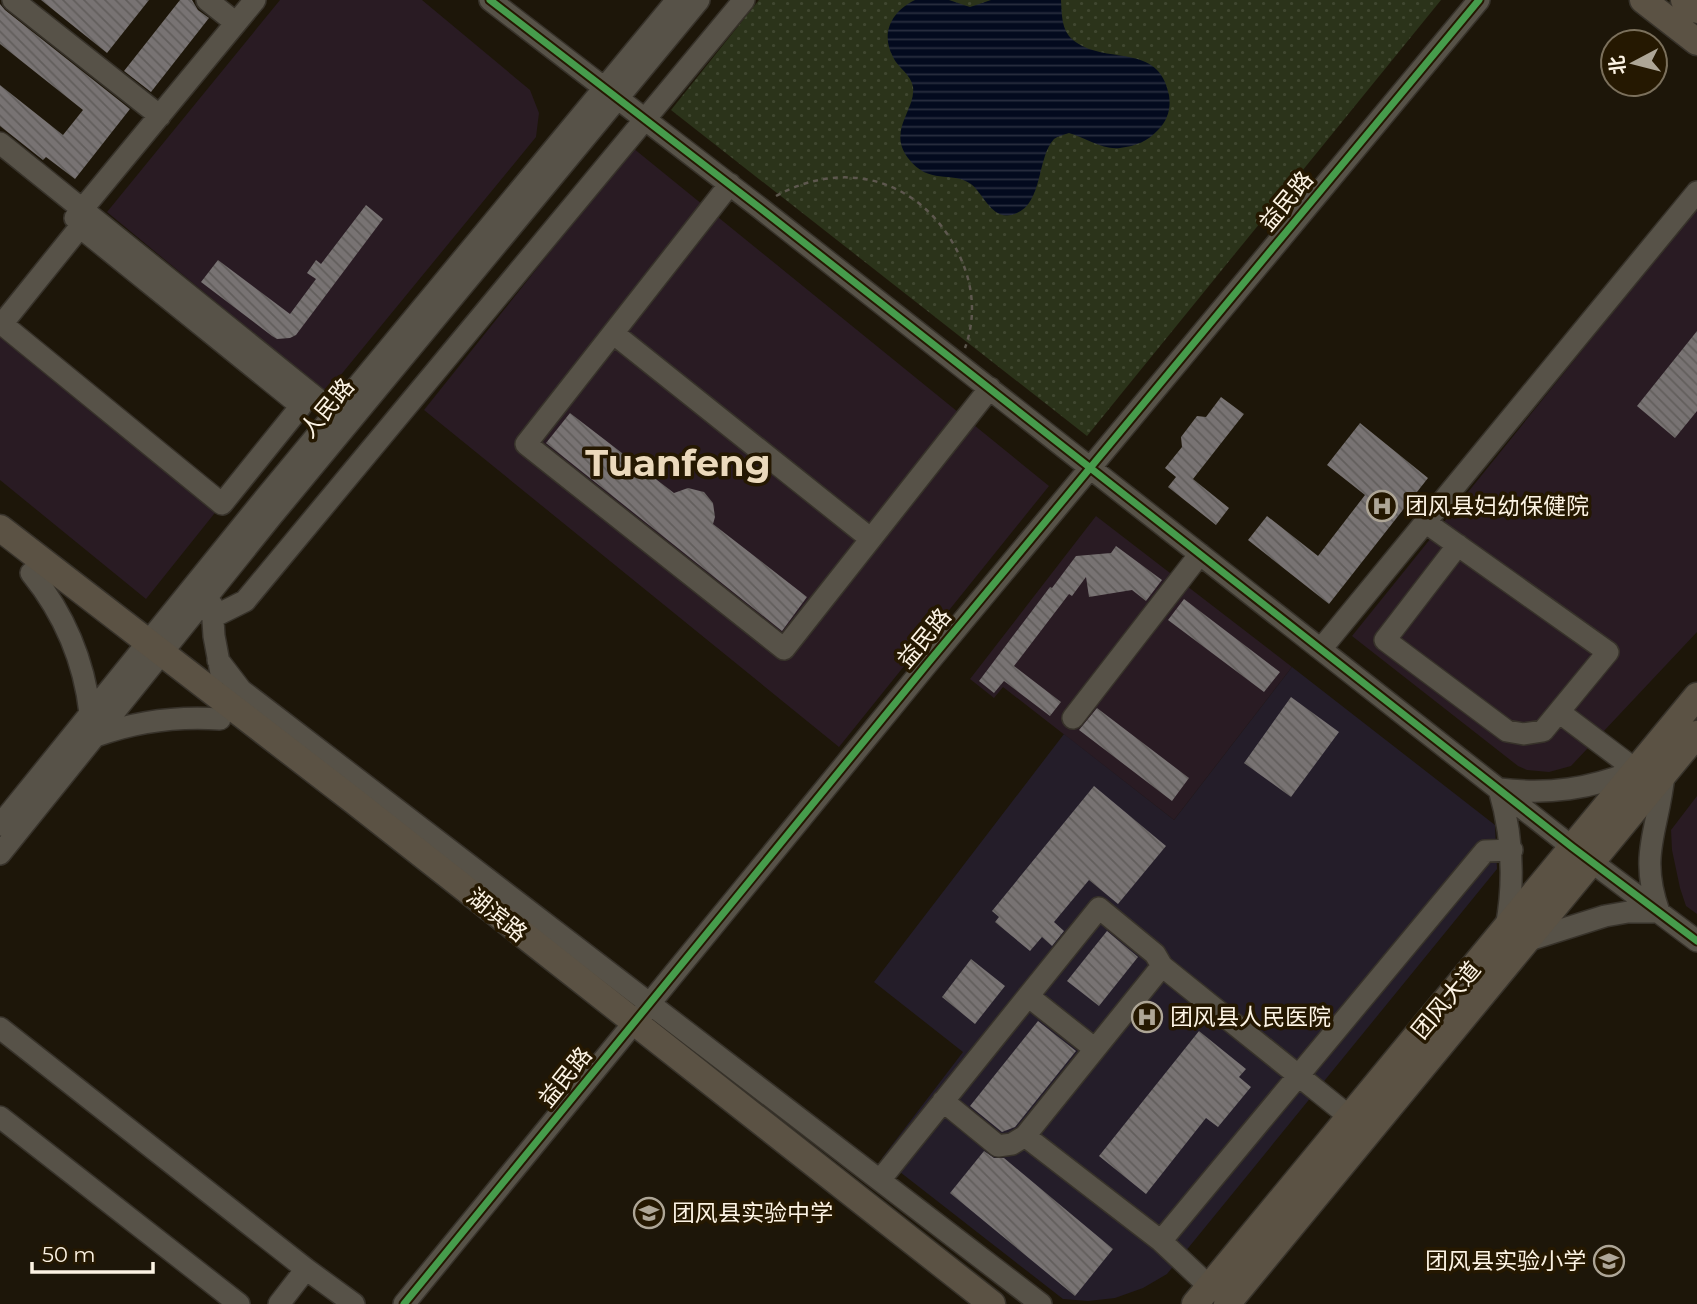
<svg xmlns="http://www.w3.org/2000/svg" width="1697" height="1304" font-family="Montserrat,'Noto Sans SC',sans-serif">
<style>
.commercial{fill:#291b23}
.medical{fill:#241d29}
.park{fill:url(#park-dots)}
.water{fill:url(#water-rules)}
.building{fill:url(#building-back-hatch)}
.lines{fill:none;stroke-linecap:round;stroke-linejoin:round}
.minor-casing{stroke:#37322a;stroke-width:24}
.major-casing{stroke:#37322a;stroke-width:29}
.path{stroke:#5e584f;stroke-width:2.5;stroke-dasharray:5 5;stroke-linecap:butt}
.minor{stroke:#575248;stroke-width:21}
.major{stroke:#5b5244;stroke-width:26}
.cycleway-casing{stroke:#251801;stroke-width:11}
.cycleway{stroke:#469c4c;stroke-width:7}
.labels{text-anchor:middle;stroke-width:7;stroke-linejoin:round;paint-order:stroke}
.street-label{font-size:23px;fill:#fcf3e4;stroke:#251801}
.poi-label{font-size:23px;fill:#fcf3e4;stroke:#251801;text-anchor:start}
.town-label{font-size:37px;font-weight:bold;fill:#ebd9bc;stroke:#251801}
</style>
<defs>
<pattern id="park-dots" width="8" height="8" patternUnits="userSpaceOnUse" patternTransform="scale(1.75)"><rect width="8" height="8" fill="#2b331a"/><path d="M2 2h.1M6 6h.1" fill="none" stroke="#404730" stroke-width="1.8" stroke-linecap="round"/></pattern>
<pattern id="water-rules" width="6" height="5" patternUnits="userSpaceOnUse" patternTransform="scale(1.75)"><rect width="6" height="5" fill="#030a1e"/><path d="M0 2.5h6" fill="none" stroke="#292e3f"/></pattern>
<pattern id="building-back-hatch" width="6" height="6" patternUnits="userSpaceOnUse" patternTransform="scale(1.75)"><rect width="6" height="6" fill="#787373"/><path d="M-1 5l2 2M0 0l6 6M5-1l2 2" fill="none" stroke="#625e5c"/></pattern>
</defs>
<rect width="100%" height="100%" fill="#1d1609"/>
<path class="commercial" d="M280 0H422L530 90 539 113 536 137 326 393 107 212Z
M633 148 1049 486 839 747 424 410Z
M1697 208V632L1571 766 1549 772 1527 770 1518 766 1352 636Z
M0 327 222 504 146 599 0 480Z
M1096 516 1292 667 1174 820 1003 687 994 698 970 679Z
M1697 796V914L1686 906 1680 888 1672 850 1671 830Z"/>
<path class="medical" d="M1292 667 1495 825 1497 869 1167 1274 1143 1288 1115 1298 1088 1301 1063 1299 882 1158 963 1052 874 982 1064 734 1174 820Z"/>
<path class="park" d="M759 0H1441L1087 436 671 110Z"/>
<path class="water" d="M915 0H949L970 7 991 0H1061C1062 14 1061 30 1073 40 1104 66 1159 41 1169 95 1171 108 1168 120 1158 130 1148 141 1136 146 1120 148 1102 150 1086 138 1069 133 1064 135 1058 136 1054 139 1036 158 1044 208 1011 215 991 219 983 193 971 184 951 170 929 186 908 158 887 130 916 110 913 87 911 74 898 68 893 57 880 33 892 11 915 0Z"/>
<path class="building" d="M41 0H149L107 53Z
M180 0H192L198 10 209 18 151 92 124 71Z
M0 4 5 10 130 109 75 179 46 157 43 160 0 126V85L63 135 83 110 0 44Z
M366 205 383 219 296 335 290 338 277 339 272 336 201 282 218 260 290 314 316 279 307 273 316 260 321 264Z
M1697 331V411L1675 438 1637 406Z
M1221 397 1244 414 1193 479 1229 508 1216 525 1168 487 1176 477 1165 468 1182 447 1181 437 1197 416 1206 417Z
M570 413 674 493 688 488 704 492 713 503 715 517 713 524 807 597 782 631 546 443Z
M1360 423 1428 478 1329 604 1248 540 1267 516 1318 556 1365 495 1327 465Z
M1116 546 1162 580 1146 601 1132 590 1089 597 1086 577 1072 596 1069 594 1014 666 1061 702 1050 716 1004 681 994 693 979 681 1050 587 1052 588 1076 556 1111 553Z
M1184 599 1280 672 1264 692 1168 620Z
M1291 697 1339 732 1291 797 1244 763Z
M1097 708 1189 778 1172 801 1079 730Z
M1094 786 1166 846 1118 904 1089 880 1054 922 1064 931 1052 946 1042 937 1030 951 995 922 999 917 992 911Z
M1107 931 1138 957 1099 1006 1067 981Z
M971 959 1005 986 975 1024 942 997Z
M1038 1021 1076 1051 1015 1127 1002 1132 970 1106Z
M1199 1031 1246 1069 1239 1077 1251 1087 1218 1127 1206 1118 1146 1194 1099 1156Z
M984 1151 994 1158H1004L1113 1249 1075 1296 950 1193Z"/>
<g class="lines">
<g class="minor-casing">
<path id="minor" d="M13 0 160 116
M207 0 236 23
M490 0 760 208 1572 847 1697 941
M0 143 335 413
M730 184 526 444 784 649 990 388
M75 218 255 0
M80 227 301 406 222 504 2 324Z
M613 333 871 539
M1425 522 1608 652 1543 731 1524 734 1507 731 1385 640 1458 545
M31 573C65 615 84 660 90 713
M212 605 214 636 221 673
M213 617 245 601 744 0
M1321 649 1697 192
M218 660 241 690 1041 1304
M1559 712 1636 770
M1073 718 1200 554
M96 736C137 721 177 716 220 719
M0 825 259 505 677 0
M0 854 272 516 699 0
M1506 928C1515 880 1513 836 1499 789 1548 795 1591 789 1636 770
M1526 941 1605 916 1628 912H1659C1638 854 1659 829 1664 774
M1028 996 1095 1049
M0 1028 306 1269 354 1304
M943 1101 998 1146 1012 1144 1025 1136
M0 1117 239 1304
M880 1180 1099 908 1155 954 1162 966 1350 1117
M1161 1241 1025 1136 1162 966
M1210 1287 1161 1241 1485 851 1512 850
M279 1304 306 1269
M404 1304 928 663 1479 0"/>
</g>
<g class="major-casing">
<path id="major" d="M1643 0 1697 42
M1684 0 1697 10
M0 528 354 801 992 1304
M1195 1304 1697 696
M1227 1304 1697 734"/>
</g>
<path class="path" d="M776 196C843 159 916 178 954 245 972 277 978 312 965 348"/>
<use href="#minor" class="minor"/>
<use href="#major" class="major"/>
<g class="cycleway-casing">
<path id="cycleway" d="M490 0 760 208 1572 847 1697 941
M404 1304 928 663 1479 0"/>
</g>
<use href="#cycleway" class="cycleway"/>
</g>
<defs>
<g id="hospital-ring" transform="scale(1.575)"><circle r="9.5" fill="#251801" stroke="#aea697" stroke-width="1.5"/><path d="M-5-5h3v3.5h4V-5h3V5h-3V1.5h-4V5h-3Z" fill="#aea697"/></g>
<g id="school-ring" transform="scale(1.575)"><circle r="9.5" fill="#251801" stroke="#aea697" stroke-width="1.5"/><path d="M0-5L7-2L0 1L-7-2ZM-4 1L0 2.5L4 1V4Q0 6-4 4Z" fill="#aea697"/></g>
</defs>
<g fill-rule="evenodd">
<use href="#hospital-ring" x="1382" y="506"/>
<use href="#hospital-ring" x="1147" y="1017"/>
<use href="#school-ring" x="649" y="1213"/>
<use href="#school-ring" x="1609" y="1261"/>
</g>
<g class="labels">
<g class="street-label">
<text transform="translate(1286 201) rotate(-50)" y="8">益民路</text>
<text transform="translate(327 408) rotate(-50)" y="8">人民路</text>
<text transform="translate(924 638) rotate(-50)" y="8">益民路</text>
<text transform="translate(497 915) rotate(39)" y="8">湖滨路</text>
<text transform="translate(1446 1000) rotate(-50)" y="8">团风大道</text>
<text transform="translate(565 1077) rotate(-51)" y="8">益民路</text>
</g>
<g class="poi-label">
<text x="1405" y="514">团风县妇幼保健院</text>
<text x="1170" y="1025">团风县人民医院</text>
<text x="672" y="1221">团风县实验中学</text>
<text x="1586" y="1269" text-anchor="end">团风县实验小学</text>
</g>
<g class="town-label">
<text x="678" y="476">Tuanfeng</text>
</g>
</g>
<g transform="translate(1634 63) rotate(263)"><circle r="33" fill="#251801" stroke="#7b705c" stroke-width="2"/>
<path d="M0-5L12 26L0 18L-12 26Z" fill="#aea697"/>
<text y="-10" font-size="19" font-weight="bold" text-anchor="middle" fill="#fcf3e4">北</text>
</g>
<path d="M32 1262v10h121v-10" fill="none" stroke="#fcf3e4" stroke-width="3.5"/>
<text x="42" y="1262" font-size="21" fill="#fcf3e4" stroke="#251801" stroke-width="5" paint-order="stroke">50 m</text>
</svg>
